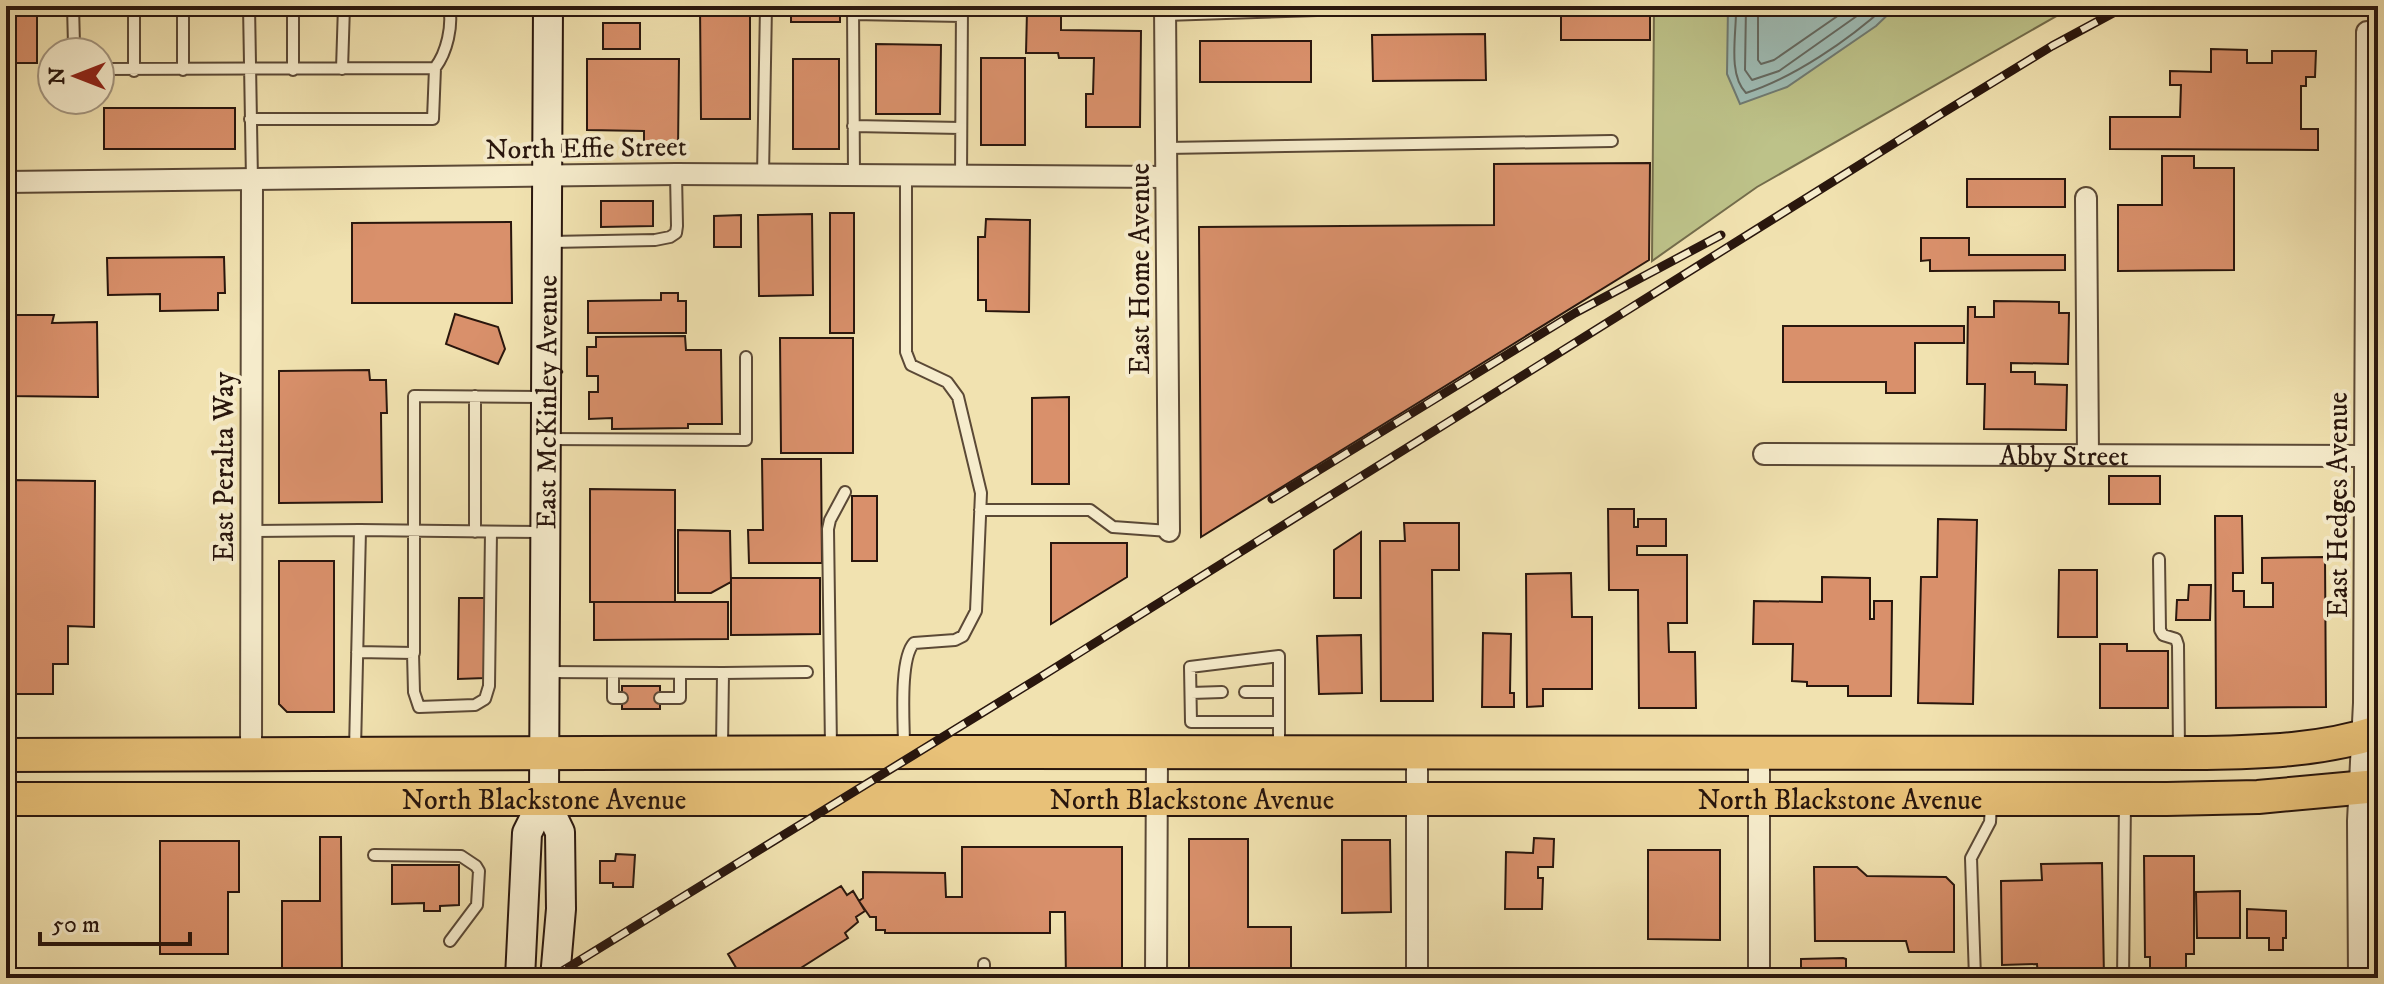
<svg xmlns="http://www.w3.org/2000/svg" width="2384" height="984" font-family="'IM FELL DW Pica',serif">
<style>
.green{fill:#bdc289;stroke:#736c4b;stroke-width:2}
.water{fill:#9ebcb5;stroke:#6f7a72;stroke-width:2}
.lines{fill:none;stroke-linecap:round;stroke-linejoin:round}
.shore{stroke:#646961;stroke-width:2}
.building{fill:#d9906b;stroke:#29160d;stroke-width:2}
.service-casing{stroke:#5b4936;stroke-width:14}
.minor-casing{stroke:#5b4936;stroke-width:24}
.secondary-casing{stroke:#29160d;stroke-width:32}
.primary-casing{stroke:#29160d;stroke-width:36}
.service{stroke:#f6eccc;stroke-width:10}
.minor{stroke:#f6eccc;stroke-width:20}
.secondary{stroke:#f6eccc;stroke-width:28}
.primary{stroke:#e8c178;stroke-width:32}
.rail-casing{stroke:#29160d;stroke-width:9}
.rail{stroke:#f6eccc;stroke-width:6;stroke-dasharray:18;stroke-linecap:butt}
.labels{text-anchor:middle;stroke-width:8;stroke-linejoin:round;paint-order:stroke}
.street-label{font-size:28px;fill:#29160d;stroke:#f6eccc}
</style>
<rect width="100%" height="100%" fill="#f1e2b0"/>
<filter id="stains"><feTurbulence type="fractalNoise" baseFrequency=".0025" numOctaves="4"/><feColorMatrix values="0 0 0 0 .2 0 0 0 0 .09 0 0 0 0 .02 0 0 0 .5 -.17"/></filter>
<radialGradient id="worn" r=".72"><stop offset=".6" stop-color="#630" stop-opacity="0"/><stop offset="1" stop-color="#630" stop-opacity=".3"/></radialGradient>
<path class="green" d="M1654 6H2074L1757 187 1652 261Z"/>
<path class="water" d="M1728 6H1897L1876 26 1787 87 1740 104 1727 74Z"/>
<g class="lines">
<path class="shore" d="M1736 6C1737 32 1727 74 1746 93 1793 78 1849 40 1886 6
M1746 6 1745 70 1752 80 1779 71 1871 6
M1758 6V60L1761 64 1774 60 1852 6"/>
</g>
<path class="building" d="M6 6H37V63H6Z
M651 6H674V15H651Z
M700 6H750V119H701Z
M791 6H840V22H791Z
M1561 6H1650V40H1561Z
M1027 11H1061V30L1141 31 1140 127H1086V94H1093L1094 58H1059L1058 53H1026Z
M603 23H640V49H603Z
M1485 34 1486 80 1373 81 1372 35Z
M1200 41H1311V82H1200Z
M876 44 941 45 940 114H876Z
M2211 49 2247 50V63H2272V51H2316L2315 77H2306V86H2301V129H2318V150L2110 149V117H2180L2181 85H2170V71L2211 72Z
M981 58H1025V145H981Z
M587 59H679L678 149 644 148V131L587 130Z
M793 59H839V149H793Z
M104 108H235V149H104Z
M2162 156H2194V168H2234V270L2118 271V205H2162Z
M1650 163 1649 260 1201 537 1199 227 1494 225V164Z
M1967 179H2065V207H1967Z
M601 201H653V226L601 227Z
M830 213H854V333H830Z
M812 214 813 295 759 296 758 215Z
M741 215V247H714V216Z
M986 219 1030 220 1029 312 986 311V300H978V237H985Z
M511 222 512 303H352V223Z
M1921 238H1969V255H2065V270L1930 271V260L1921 261Z
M224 257 225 293H218V310L160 311V294L108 295 107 258Z
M661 293H678V301H686V333H588V301L661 300Z
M1994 301 2059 302V313H2069L2068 364 2011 363V372H2035V384L2067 385 2066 430 1984 429 1985 384H1967L1968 307H1975V317H1994Z
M455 314 498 327 505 349 498 364 446 344Z
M6 315H54L52 323 97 322 98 397 6 396Z
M1783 326H1964V343H1915V393H1886V382H1783Z
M685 336 686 350H721L722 424H688V428L612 429V418L589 419V392H598V376H587V347H596V337Z
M780 338H853V453H781Z
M369 370 370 380H386L387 413H381L382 502 279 503V371Z
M1069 397V484H1032V398Z
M762 459H821L822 563H749L748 530H763Z
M2109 476H2160V504H2109Z
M6 480 95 481 94 627 68 626V664H53V694H6Z
M590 489 675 490V602H590Z
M852 496H877V561H852Z
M1608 509H1634V527H1638V519H1666V546H1637V555H1687V623H1668L1669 652H1695L1696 708H1639L1638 590H1609Z
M2215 516H2242L2243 573H2233V591H2244V607H2273V583H2262V558L2325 557 2326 707 2216 708Z
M1938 519 1977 520 1973 704 1918 703 1921 577H1937Z
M1404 523H1459V570H1432L1433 701H1381L1380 541H1405Z
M678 530 730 531 731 582 711 593H678Z
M1361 532V598H1334V550Z
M1051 543H1127V577L1051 624Z
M279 561H334V712H287L279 704Z
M2059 570H2097V637H2058Z
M1571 573 1572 617H1592V689H1543V706L1527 707 1526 574Z
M1822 577 1870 578V619H1874V601H1892L1891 696H1848V686H1807V682L1792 681 1793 644H1753L1754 601 1822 602Z
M731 578H820V634L731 635Z
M2189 585H2211L2210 620H2176L2177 600H2188Z
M459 598H485V678L458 679Z
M594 602H728V639L594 640Z
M1483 633 1511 634 1510 693H1514V707H1482Z
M1361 635 1362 693 1319 694 1317 636Z
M2100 644H2127V651H2168V708H2100Z
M622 686H660V709H622Z
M320 837H341L342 978H282V901H320Z
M1534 838 1554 839 1553 867H1538V878H1543L1542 909H1505L1506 852 1533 853Z
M1189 839H1248V927H1291V978H1189Z
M1342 840H1390L1391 912 1342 913Z
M160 841H239V892H228V954H160Z
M962 847H1122V978H1066L1065 912H1050V933H885V930H876V917H870L859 901 863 898V872L945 873 946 897H962Z
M1648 850H1720V940L1648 939Z
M616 854 635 855 633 887H613V883H600V861H615Z
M2144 856H2194V954H2186V978H2150V957H2145Z
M2102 863 2104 978H2038L2037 964 2002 965 2001 881 2042 880 2041 864Z
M392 865H459V905L440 906V911H424V903L392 904Z
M1814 867H1857L1867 876 1946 877 1954 885V952H1909L1906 941H1815Z
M841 886 847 895 853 891 865 911 856 917 858 922 845 933 848 938 785 978H742L728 954Z
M2240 891V938H2197L2196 892Z
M2247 909 2286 911V938H2283V950H2269V938H2247Z
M1843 958 1846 959V978H1801V959Z"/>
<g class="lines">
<g class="service-casing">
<path id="service" d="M73 6 74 45 81 52
M134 6V71
M183 6V70
M249 6 252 180
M293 6V70
M853 6 854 175
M853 14 962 16
M1165 15 1443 6
M100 69 435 68C447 52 453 26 449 6
M342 69 344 6
M250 119H433L435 68
M853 126 961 128
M1166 148 1612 141
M763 175 766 6
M961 176 962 6
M551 242 655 240 670 237 676 233 677 226 676 174
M475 396V532
M548 439 746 440V357
M980 510H1090L1113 527 1169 531
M251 531 360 530
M2159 559 2160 630 2163 635 2176 639 2178 645 2179 751
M357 652 414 653V396L542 397
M413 653 414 692 419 707 475 705 485 699 489 686 491 532
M545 672 723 673 722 747
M613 673V698H622
M723 673 807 672
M1245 692H1279
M1191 693 1222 692
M660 698H680V673
M1279 722H1191L1190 667 1279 656C1279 686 1279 716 1279 746
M904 746C904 723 899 659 914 643L955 640 963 636 976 611 981 493 958 397 947 382 911 365 906 352V176
M831 747 828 529 830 520 845 492
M355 749 360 530 541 532
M374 855 461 856 476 866 479 871 477 905 450 941
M984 964V978
M1975 978 1971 858 1990 822 1991 805
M2123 978 2125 801"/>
</g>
<g class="minor-casing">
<g id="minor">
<path d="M1165 6 1169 531"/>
<path d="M6 182 676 174 1166 177"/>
<path d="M2086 198 2088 455"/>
<path id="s1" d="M1764 454 2365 456"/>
<path d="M1417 753V978"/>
<path d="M251 755 252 180"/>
<path d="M1156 978 1157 753"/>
<path d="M1759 978V754"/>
<path d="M2359 978 2358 821 2364 703 2367 32H2378"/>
</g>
</g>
<g class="secondary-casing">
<g id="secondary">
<path d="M544 799 560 832 561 909 555 978"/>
<path id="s2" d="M520 978 527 833 544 799 548 6"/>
</g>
</g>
<g class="primary-casing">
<g id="primary">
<path d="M6 755 917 752 2206 753C2264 752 2323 750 2378 732"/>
<path id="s3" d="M6 799H2167L2258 797 2378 786"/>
</g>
</g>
<use href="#service" class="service"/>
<use href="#minor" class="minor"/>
<use href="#secondary" class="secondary"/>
<use href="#primary" class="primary"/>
<g class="rail-casing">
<path id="rail" d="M1272 499 1575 313 1721 235
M551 978 1042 676 1941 114 2052 46 2126 6"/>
</g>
<use href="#rail" class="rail"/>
</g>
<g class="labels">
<g class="street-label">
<text transform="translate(586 147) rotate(-1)" y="10">North Effie Street</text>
<text transform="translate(1139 269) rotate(-90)" y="10">East Home Avenue</text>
<text dy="10" stroke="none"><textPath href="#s2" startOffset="580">East McKinley Avenue</textPath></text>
<text dy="10" stroke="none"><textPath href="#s1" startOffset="300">Abby Street</textPath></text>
<text transform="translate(223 467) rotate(-90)" y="10">East Peralta Way</text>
<text transform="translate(2337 505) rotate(-90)" y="10">East Hedges Avenue</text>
<text dy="10" stroke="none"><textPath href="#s3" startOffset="1186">North Blackstone Avenue</textPath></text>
<text dy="10" stroke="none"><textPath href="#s3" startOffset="538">North Blackstone Avenue</textPath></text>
<text dy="10" stroke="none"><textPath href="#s3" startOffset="1834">North Blackstone Avenue</textPath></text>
</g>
</g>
<rect width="2384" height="984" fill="none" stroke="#f1e2b0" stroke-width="32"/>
<rect x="8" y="8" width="2368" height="968" fill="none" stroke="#29160d" stroke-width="4"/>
<rect x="16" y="16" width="2352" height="952" fill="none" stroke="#29160d" stroke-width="2"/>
<g transform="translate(76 76) rotate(270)"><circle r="38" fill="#f6eccc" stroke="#a49680" stroke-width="2"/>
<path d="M0-6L14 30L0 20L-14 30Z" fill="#8f2418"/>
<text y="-12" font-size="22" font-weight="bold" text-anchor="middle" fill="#29160d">N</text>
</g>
<path d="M40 932v12h150v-12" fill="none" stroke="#29160d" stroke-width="4"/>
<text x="52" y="932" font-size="24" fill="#29160d" stroke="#f6eccc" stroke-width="6" paint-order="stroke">50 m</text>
<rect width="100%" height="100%" filter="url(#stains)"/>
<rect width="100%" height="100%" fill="url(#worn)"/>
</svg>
